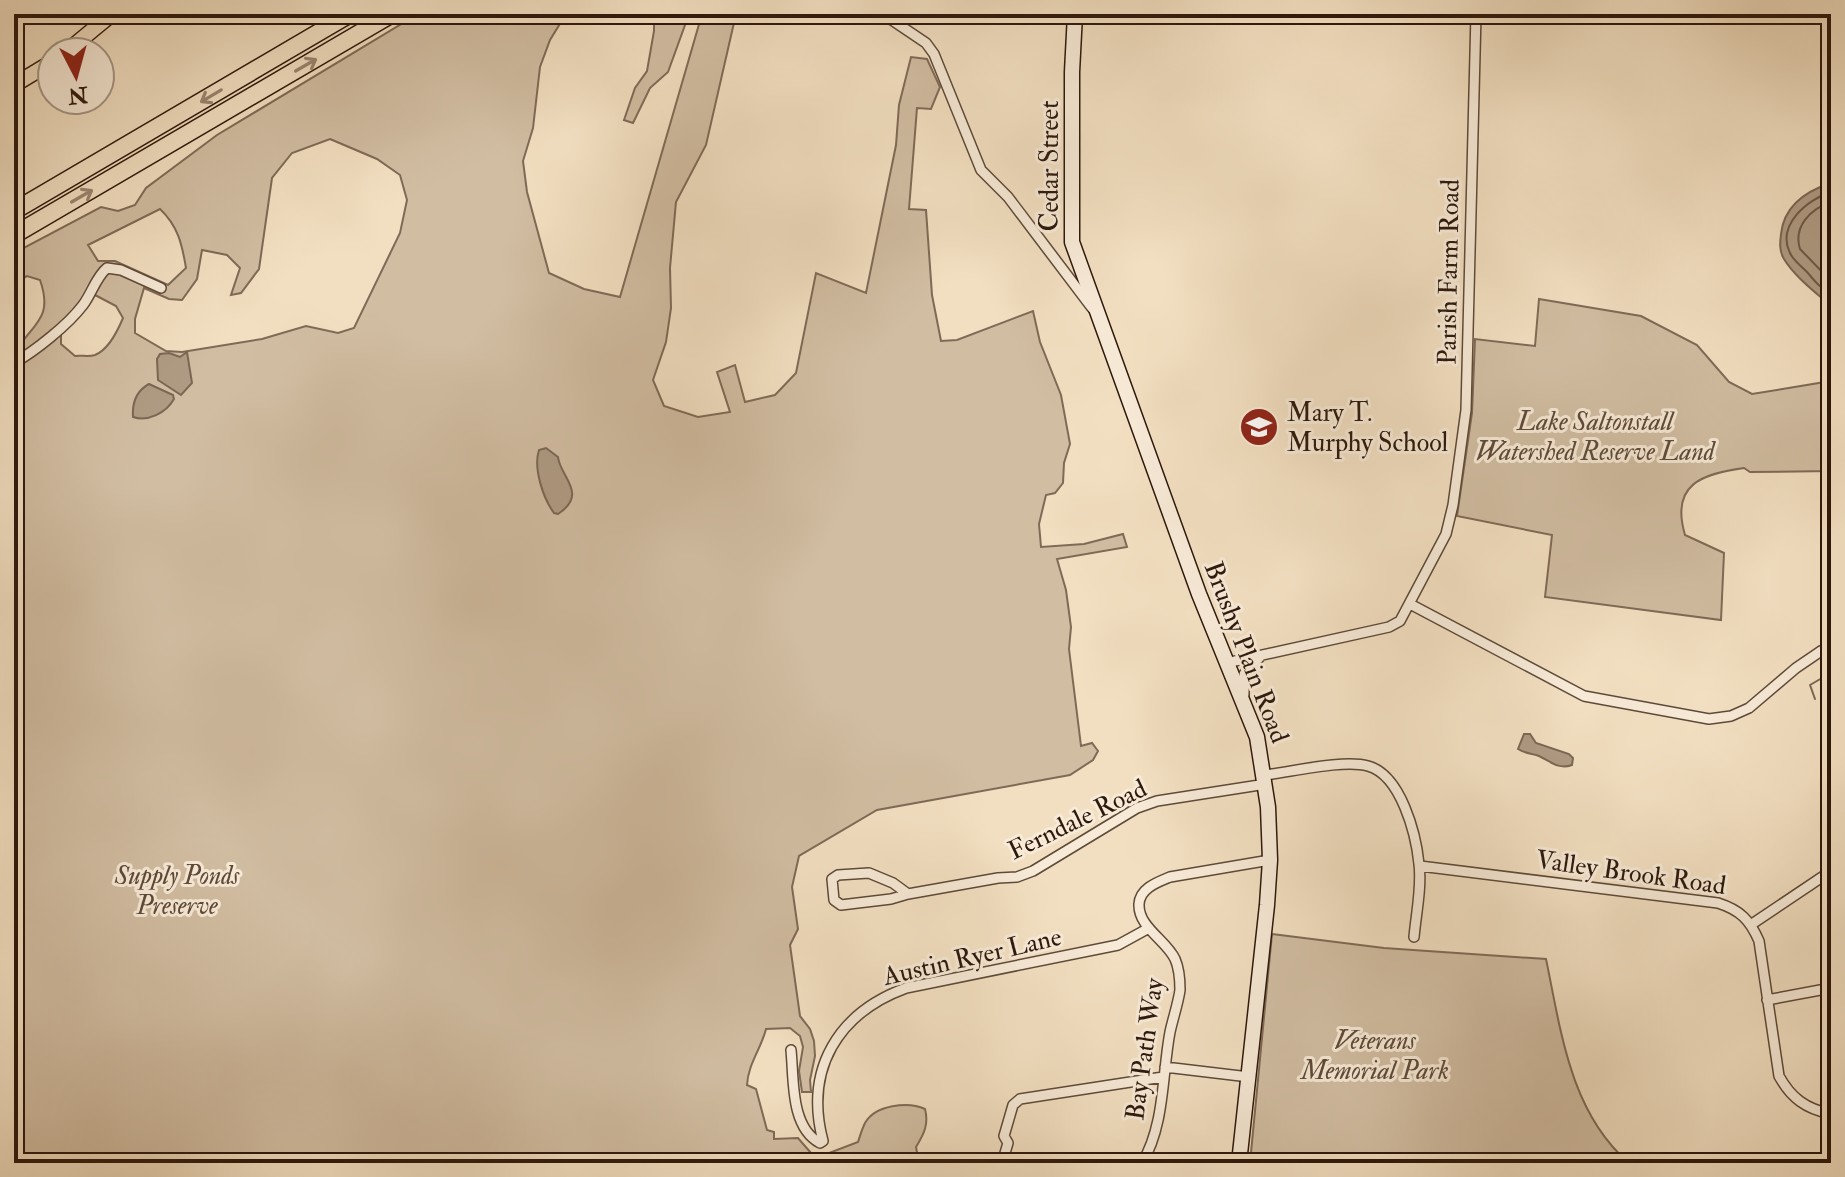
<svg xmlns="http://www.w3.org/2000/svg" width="1845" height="1177" font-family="'IM FELL Double Pica',serif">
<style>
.green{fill:#d1bda2;stroke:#7f6a57;stroke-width:2;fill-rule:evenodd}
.water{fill:#af9b83;stroke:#7b6753;stroke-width:2}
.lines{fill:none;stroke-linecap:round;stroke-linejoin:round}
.shore{stroke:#6e5a48;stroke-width:2}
.stream{stroke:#7b6753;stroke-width:2}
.minor-casing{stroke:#5e4a39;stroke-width:12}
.secondary-casing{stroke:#2d180c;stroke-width:17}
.primary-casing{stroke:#2d180c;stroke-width:17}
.motorway-casing{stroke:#2d180c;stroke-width:19}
.minor{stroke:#f7ead7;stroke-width:9}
.secondary{stroke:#f7ead7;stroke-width:14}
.primary{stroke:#f2dfc1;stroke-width:14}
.motorway{stroke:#f2dfc1;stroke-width:16}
.oneway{stroke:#998570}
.labels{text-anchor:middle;stroke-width:6;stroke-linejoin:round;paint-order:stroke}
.street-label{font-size:26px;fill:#2d180c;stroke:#f7ead7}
.poi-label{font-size:26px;fill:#2d180c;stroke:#f7ead7;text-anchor:start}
.park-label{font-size:26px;font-style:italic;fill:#5e4a39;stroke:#f7ead7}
</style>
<rect width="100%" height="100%" fill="#f2dfc1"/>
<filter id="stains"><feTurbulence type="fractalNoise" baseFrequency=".0025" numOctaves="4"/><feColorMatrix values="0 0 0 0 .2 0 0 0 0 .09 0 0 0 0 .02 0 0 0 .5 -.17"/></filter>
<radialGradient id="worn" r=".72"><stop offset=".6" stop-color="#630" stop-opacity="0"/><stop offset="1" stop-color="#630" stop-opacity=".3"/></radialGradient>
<path class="green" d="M418 14H566L550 40 540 67 533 128 523 161 527 192 549 273 584 289 620 297 702 14H736L706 145 676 202 670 268 671 308 666 342 653 380 664 406 698 417 730 412 717 372 735 365 745 402 775 395 796 373 816 273 866 293 896 145 899 105 911 57 927 59 940 87 931 109 917 108 909 209 926 210 932 295 941 341 957 340 1033 311 1040 342 1061 395 1070 444 1064 463 1063 483 1055 493 1046 495 1039 524 1041 547 1084 544 1123 534 1127 547 1057 559 1066 590 1071 627 1069 649 1081 746 1092 743 1098 751 1093 760 1070 775 877 810 799 856 792 887 798 929 790 945 800 1016 810 1029 814 1041 815 1056 810 1080 811 1092H802L799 1071 803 1047 800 1036 790 1028 766 1029C761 1049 748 1064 747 1085L756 1089 767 1130 774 1132V1139L798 1138 811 1153 824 1155 858 1142C860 1136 862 1129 865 1123 875 1105 908 1101 925 1109 929 1124 924 1134 916 1147L919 1163H14V354C32 323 54 320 40 280L27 276 14 283V253L101 207 118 211 135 205 146 188 217 135ZM330 139 377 159 400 175 407 200 400 233 354 328 338 333 306 326 262 339 182 352 166 351 135 333V319L144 288 169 299 182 300 197 279 202 250 227 255 240 268 231 295 241 293 259 269 272 178 292 153ZM160 209C178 226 182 244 186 268L168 285 115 261H98L88 245ZM95 295 116 306 123 318C118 330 108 350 95 355 89 357 81 355 75 356L61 344V331L74 322Z
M654 14H689L668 72 650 88 633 123 624 120 635 88 647 71 654 31Z
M1539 299 1641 316 1697 345 1729 382 1752 394 1831 381V471L1750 472 1744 468C1702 474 1670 484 1685 535L1724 553 1721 620 1545 597 1552 535 1457 516 1472 413 1475 339 1535 346Z
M1272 934 1384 948 1546 959C1561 1031 1570 1112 1629 1163H1250Z"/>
<path class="water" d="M1831 183V299L1824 300C1810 288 1793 274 1784 259 1779 251 1780 242 1781 234 1784 206 1806 191 1831 183Z
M187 352 192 383 181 395 158 380 157 359 160 354 169 353 180 357Z
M149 384 173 395 174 399C166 413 148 422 133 417 132 402 136 391 149 384Z
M546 448 558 457C560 477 589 494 558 514L554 513C543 498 533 468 539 450Z
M1524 734H1530L1536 743 1569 754 1573 758 1572 765C1558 770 1550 761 1539 756 1531 753 1526 754 1518 749Z"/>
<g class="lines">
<path class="shore" d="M1831 192C1808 199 1776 225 1790 253 1793 260 1801 266 1807 272 1814 280 1820 289 1831 292
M1831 202C1810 209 1793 227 1800 249L1831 281"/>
<path class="stream" d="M1824 632 1827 609 1831 605
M1815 699 1810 685 1822 678 1825 664"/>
<g class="minor-casing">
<path id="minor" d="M883 14 926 43 934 54 981 170 1008 197 1092 308
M14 363C35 351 68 325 83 305 92 293 96 277 107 268L121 270 161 288
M1410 604 1584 696 1709 719 1731 716 1749 708 1796 668 1821 651 1831 649
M1226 663 1389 627 1400 621 1446 534 1453 505 1466 410 1476 14
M1244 695V674L1260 657
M1265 775C1291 772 1344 759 1368 766 1401 775 1416 834 1419 864 1422 887 1416 914 1414 937
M1420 866 1718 903C1740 910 1750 920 1759 941L1779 1076C1791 1098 1806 1109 1831 1114
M869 873 893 883 908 894 891 899 841 905 834 900 832 879 838 875Z
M908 894 998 878 1017 877 1033 871 1137 808 1157 801 1266 784
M1752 924 1831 871
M1767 1000 1831 988
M791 1050C794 1079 790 1127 820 1143L823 1141C804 1069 838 1013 906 988L1118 945 1149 928
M1165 1067 1249 1077
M1002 1163 1008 1143 1004 1136 1013 1105 1020 1099 1163 1077
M1142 1163C1165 1125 1162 1074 1170 1032 1173 1018 1178 1004 1180 990 1180 980 1179 968 1175 959 1166 940 1138 927 1139 904 1140 888 1158 882 1170 877L1270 860"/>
</g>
<g class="secondary-casing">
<path id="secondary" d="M1075 14 1072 72V242L1199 594 1257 737 1268 807 1270 860 1267 905 1239 1163"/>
</g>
<g class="primary-casing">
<path id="primary" d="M66 52 112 14
M14 85 52 62"/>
</g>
<g class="motorway-casing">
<path id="motorway" d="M14 211 350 14
M14 235 392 14"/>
</g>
<use href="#minor" class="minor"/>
<use href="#secondary" class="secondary"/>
<use href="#primary" class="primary"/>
<use href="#motorway" class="motorway"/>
</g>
<defs><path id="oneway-shaft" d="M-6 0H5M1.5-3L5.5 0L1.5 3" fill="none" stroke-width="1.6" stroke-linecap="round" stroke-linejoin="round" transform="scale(2)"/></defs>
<g class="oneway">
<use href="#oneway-shaft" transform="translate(306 65) rotate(-30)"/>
<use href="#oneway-shaft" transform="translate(211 96) rotate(149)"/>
<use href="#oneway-shaft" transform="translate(82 196) rotate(-30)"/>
</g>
<defs>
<g id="school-disc" transform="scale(2)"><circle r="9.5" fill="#8f2418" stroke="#f7ead7"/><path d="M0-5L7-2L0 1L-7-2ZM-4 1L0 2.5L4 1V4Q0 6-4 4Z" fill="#fff"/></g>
</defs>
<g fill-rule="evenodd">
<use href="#school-disc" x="1259" y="427"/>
</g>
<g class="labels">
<g class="street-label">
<text transform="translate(1049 166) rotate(-90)" y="9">Cedar Street</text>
<text transform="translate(1448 272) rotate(-89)" y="9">Parish Farm Road</text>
<text transform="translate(1247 652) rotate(69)" y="9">Brushy Plain Road</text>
<text transform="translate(1077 819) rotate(-26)" y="9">Ferndale Road</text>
<text transform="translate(1631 872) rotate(8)" y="9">Valley Brook Road</text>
<text transform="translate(972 956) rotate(-13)" y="9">Austin Ryer Lane</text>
<text transform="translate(1144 1049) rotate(-82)" y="9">Bay Path Way</text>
</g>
<g class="poi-label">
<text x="1287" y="421">Mary T.<tspan x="1287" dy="30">Murphy School</tspan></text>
</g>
<g class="park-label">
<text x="1595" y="430">Lake Saltonstall<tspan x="1595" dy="30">Watershed Reserve Land</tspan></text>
<text x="177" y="884">Supply Ponds<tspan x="177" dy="30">Preserve</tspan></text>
<text x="1375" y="1049">Veterans<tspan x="1375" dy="30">Memorial Park</tspan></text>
</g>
</g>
<rect width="1845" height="1177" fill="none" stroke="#f2dfc1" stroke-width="48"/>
<rect x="16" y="16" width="1813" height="1145" fill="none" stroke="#2d180c" stroke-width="4"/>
<rect x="24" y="24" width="1797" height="1129" fill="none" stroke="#2d180c" stroke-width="2"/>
<g transform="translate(76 76) rotate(174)"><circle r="38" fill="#f7ead7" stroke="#a69686" stroke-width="2"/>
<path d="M0-6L14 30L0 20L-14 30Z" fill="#8f2418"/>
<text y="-12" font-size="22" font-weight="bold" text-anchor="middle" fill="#2d180c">N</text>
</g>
<rect width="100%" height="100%" filter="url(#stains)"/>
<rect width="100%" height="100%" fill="url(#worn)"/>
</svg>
